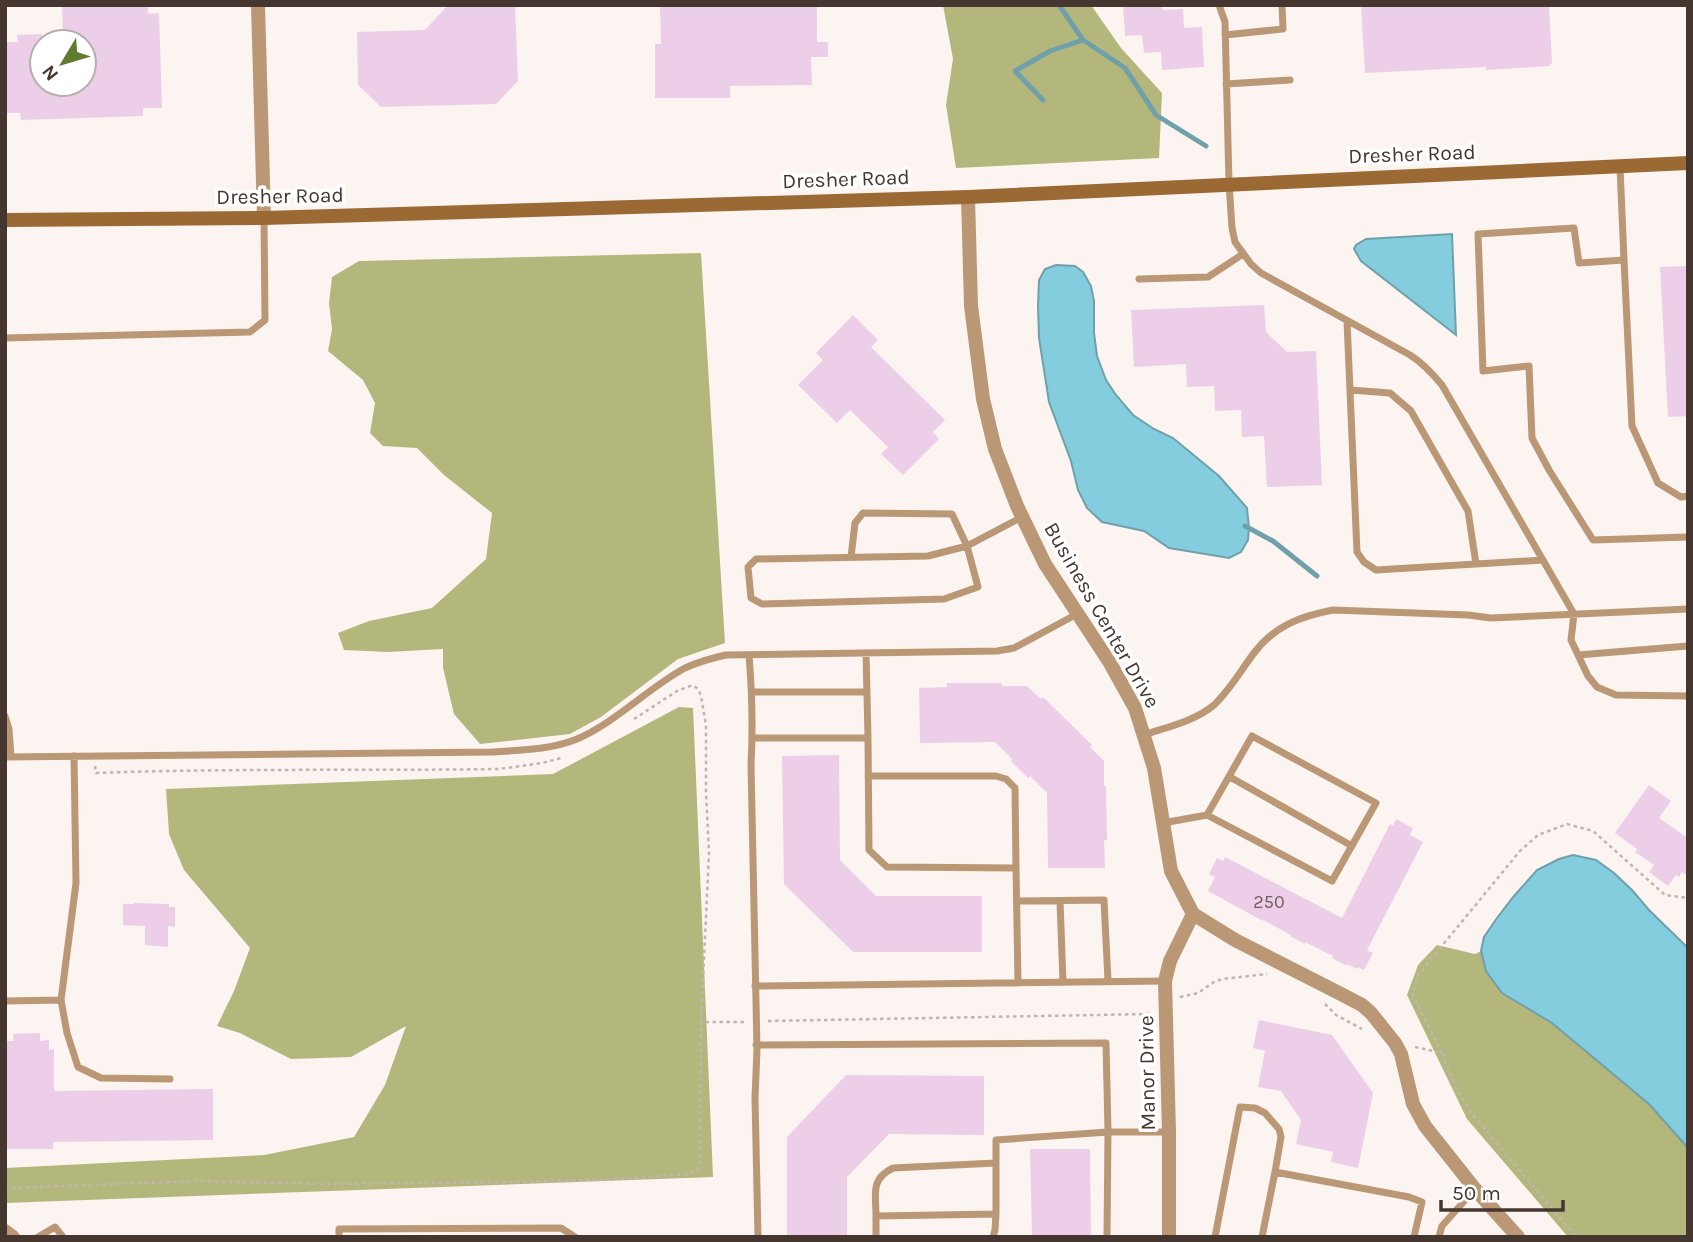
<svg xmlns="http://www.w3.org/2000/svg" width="1693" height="1242" font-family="Karla,sans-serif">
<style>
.forest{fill:#b4b77c}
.water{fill:#83cddf;stroke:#70a0aa;stroke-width:2}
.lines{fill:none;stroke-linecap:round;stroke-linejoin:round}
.stream{stroke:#70a0aa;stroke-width:5}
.building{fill:#eccee9}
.path{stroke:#c0b5b1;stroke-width:2.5;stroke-dasharray:3.5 3.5;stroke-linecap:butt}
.service{stroke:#ba9876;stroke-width:7}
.minor{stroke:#ba9876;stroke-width:14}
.secondary{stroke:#9a6934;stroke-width:14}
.labels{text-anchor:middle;stroke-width:7;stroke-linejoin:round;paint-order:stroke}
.number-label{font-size:18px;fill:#6f5c5e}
.street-label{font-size:21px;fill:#453630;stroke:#fff}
</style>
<rect width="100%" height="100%" fill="#fcf4f1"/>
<path class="forest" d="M943 5H1091L1121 48 1162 93 1159 158 956 168 946 105 953 59Z
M701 253 725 643 678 659 601 717 570 734 480 744 454 714 443 668V649L388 652 344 650 338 633 369 621 432 608 486 559 492 513 444 475 417 448 383 446 370 433 375 403 363 380 328 351 332 329 329 303 332 277 359 261Z
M679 707 693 708 713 1177 5 1203V1168L264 1155 354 1137 385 1085 406 1026 351 1057 291 1059 240 1033 217 1026 234 991 250 948 184 870 169 834 166 789 553 774Z
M1437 945 1475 954 1481 951 1486 971 1502 993 1552 1023 1649 1104 1688 1148V1237H1568L1467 1119 1407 995 1418 965Z"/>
<path class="water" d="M1452 234 1456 335 1361 261 1354 249 1356 245 1366 239Z
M1056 265 1075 266 1083 272 1091 286 1094 301V333L1097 356 1106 380 1116 395 1133 415 1154 429 1173 438 1219 476 1247 508 1249 528 1248 540 1241 552 1229 558 1169 548 1144 531 1102 522 1087 508 1078 490 1071 461 1049 402 1039 338 1038 306 1039 280 1045 269Z
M1573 855 1596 860 1614 873 1632 890 1649 910 1688 948V1148L1649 1104 1552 1023 1502 993 1486 971 1481 951 1484 937 1497 918 1514 896 1537 870 1559 859Z"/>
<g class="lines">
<path class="stream" d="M1083 40 1125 68 1156 115 1206 146
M1043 100 1015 71 1050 51 1083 40 1059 5
M1245 526 1273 541 1317 576"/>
</g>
<path class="building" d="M62 5H148V14L159 13 162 108H143V116L21 120 20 113H5V42H18L17 35 42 34V84H84V42H63Z
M448 5H515L518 81 496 104 381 107 358 85 357 32 425 30Z
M660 5H817V42H828V57H811L812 85 730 86V98H655V44H661Z
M1123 5H1162L1163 10 1183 9 1184 28 1202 27 1204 67 1162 70 1161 52 1144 53 1142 35 1125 36Z
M1361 5H1549L1552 64H1550V66L1486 70V67L1365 73Z
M1688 266V416L1668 417 1660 267Z
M1264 305 1266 332 1287 352 1316 351 1322 485 1267 487 1264 436 1242 437 1241 410 1215 411 1214 386 1187 387 1186 364 1134 367 1131 310Z
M853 315 878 340 871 347 945 420 933 432 939 439 903 475 881 454 888 447 850 410 837 423 798 385 823 360 816 353Z
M947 683H1002V686H1027L1041 699 1043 697 1092 745 1090 747 1104 761V786H1106L1107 840H1104L1105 868H1048L1047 793 1030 776 1028 778 1011 761 1012 759 995 742 920 743 919 688 947 687Z
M839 755 840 860 876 896H982V952H853L784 884 782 756Z
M1649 785 1671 801 1659 818 1688 838V876L1682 872 1679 877 1676 875 1668 886 1649 872 1654 865 1635 852 1637 849 1615 833Z
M1396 819 1413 828 1410 835 1423 842 1367 950 1373 953 1364 970 1358 967 1357 969 1347 964V966L1332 958 1333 956 1305 942V944L1290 936 1291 935 1263 920V921L1208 891 1215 877 1209 874 1217 858 1223 861 1225 857 1342 918 1390 824 1393 826Z
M134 903 169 904V907H175V927L168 926V947L145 945V926L123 925V904H134Z
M1259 1020 1332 1035 1373 1093 1358 1168 1331 1162 1333 1152 1296 1144 1301 1120 1281 1091 1258 1087 1265 1051 1253 1048Z
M40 1033V1041L49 1040V1050L54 1049V1091L213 1089V1140L53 1142V1149H5V1041H14L13 1034Z
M846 1075 984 1076V1135L889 1134 847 1177V1237H787V1137Z
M1030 1149H1090L1091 1237H1032Z"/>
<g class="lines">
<path class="path" d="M634 719 677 691 690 686H694L698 689 701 696 706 725V793L709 853 701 1022H744
M95 766 96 773C230 768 364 771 499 769L542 763 561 758
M1180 997 1198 993 1214 982 1222 979 1267 974
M1325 1004 1336 1015 1362 1029
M768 1021 1148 1014 1150 1012
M1415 1047 1442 1053 1455 1086 1472 1114 1576 1237
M1442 1053 1413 996 1418 975 1520 851 1538 835 1567 824 1593 831 1665 895 1688 898
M5 1188 199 1181 323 1184 518 1182 620 1179 687 1174 696 1171 700 1166 701 1022"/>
<path class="service" d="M1219 5 1225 22 1229 183 1232 228 1235 242 1251 264 1261 273 1410 355C1423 363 1432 373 1442 385L1574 614 1571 640 1588 676 1597 687 1616 695 1688 696
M1225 35 1283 29 1282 5
M1226 84 1290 80
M1620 167 1624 260 1579 263 1574 228 1478 234 1483 371 1529 366 1532 438 1549 470 1593 540 1688 537
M1624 260 1632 426 1658 483 1681 497 1688 496
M1139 279 1208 277 1243 254
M1347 321 1357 552 1364 562 1376 570 1543 560
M5 338 250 332 265 320 264 218
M1350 390 1390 393 1411 411 1468 511 1476 564
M851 557 855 523 863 513 952 514 967 546 978 587 944 599 762 604 751 598 748 567 756 559 928 556 967 546 1022 517
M866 653 868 738
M749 655C752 691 753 728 751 765L757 1049 755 1098 758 1237
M1578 655 1688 646
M752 692H867
M5 716 9 729 11 757
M1144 735C1167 727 1195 721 1214 705 1230 690 1241 670 1254 653 1274 626 1301 616 1333 610L1468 615 1491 618 1688 609
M753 738H868L869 850 887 867 1016 868 1018 983
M74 756 76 883 61 1000 67 1033 78 1067 101 1078 170 1079
M5 757 492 752C520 750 550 750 577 739 616 722 648 688 685 668 698 662 712 658 726 655L997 651 1014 648 1077 614
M868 776H996L1006 779 1015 788 1016 868
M1230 777 1352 846
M1163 823 1207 815 1332 881 1376 803 1252 736 1207 815
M1017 901 1104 900 1108 981
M1060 901 1063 982
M755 986 1165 981
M5 1001 61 1000
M756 1045 1106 1043 1108 1132 1107 1237
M876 1216C876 1194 870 1179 893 1168L996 1163
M38 1237 55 1227 63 1237
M339 1237V1229L561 1228 575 1237
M876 1237V1216L996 1214V1140L1108 1132H1169
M993 1237 995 1230 996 1214
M1215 1237 1240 1107 1255 1108 1265 1113 1279 1129 1281 1137 1275 1172 1409 1197 1422 1202 1414 1237
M1262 1237 1275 1172
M1439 1237 1442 1226 1475 1189"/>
<path class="minor" d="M258 5 264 218
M968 197 971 306 983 399 995 449 1017 506 1045 564 1110 663 1135 708 1154 768 1171 871 1193 914 1235 940 1341 994 1362 1005 1371 1013 1395 1043 1401 1054 1413 1104 1425 1126 1475 1189 1518 1237
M5 1231 13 1237
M1169 1237V1132L1165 981 1170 961 1193 914"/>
<path class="secondary" d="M5 220 264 218 968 197 1688 163"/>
</g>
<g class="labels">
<g class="number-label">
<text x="1269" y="908">250</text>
</g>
<g class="street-label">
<text transform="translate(1412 154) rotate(-2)" y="7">Dresher Road</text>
<text transform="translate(846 179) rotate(-2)" y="7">Dresher Road</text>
<text transform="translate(280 196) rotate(-1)" y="7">Dresher Road</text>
<text transform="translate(1102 615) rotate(60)" y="7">Business Center Drive</text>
<text transform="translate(1147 1073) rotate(-91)" y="7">Manor Drive</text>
</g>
</g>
<rect width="1693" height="1242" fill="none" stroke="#453630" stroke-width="14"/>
<g transform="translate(63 63) rotate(232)"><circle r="33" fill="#ffffff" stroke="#b5afac" stroke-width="2"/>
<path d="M0-5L12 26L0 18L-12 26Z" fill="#5e7b2f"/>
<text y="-10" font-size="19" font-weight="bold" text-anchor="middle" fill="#453630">N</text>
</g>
<path d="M1441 1200v10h122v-10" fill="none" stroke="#453630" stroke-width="3.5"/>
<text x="1452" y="1200" font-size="21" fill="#453630" stroke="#ffffff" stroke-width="5" paint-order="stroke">50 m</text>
</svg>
